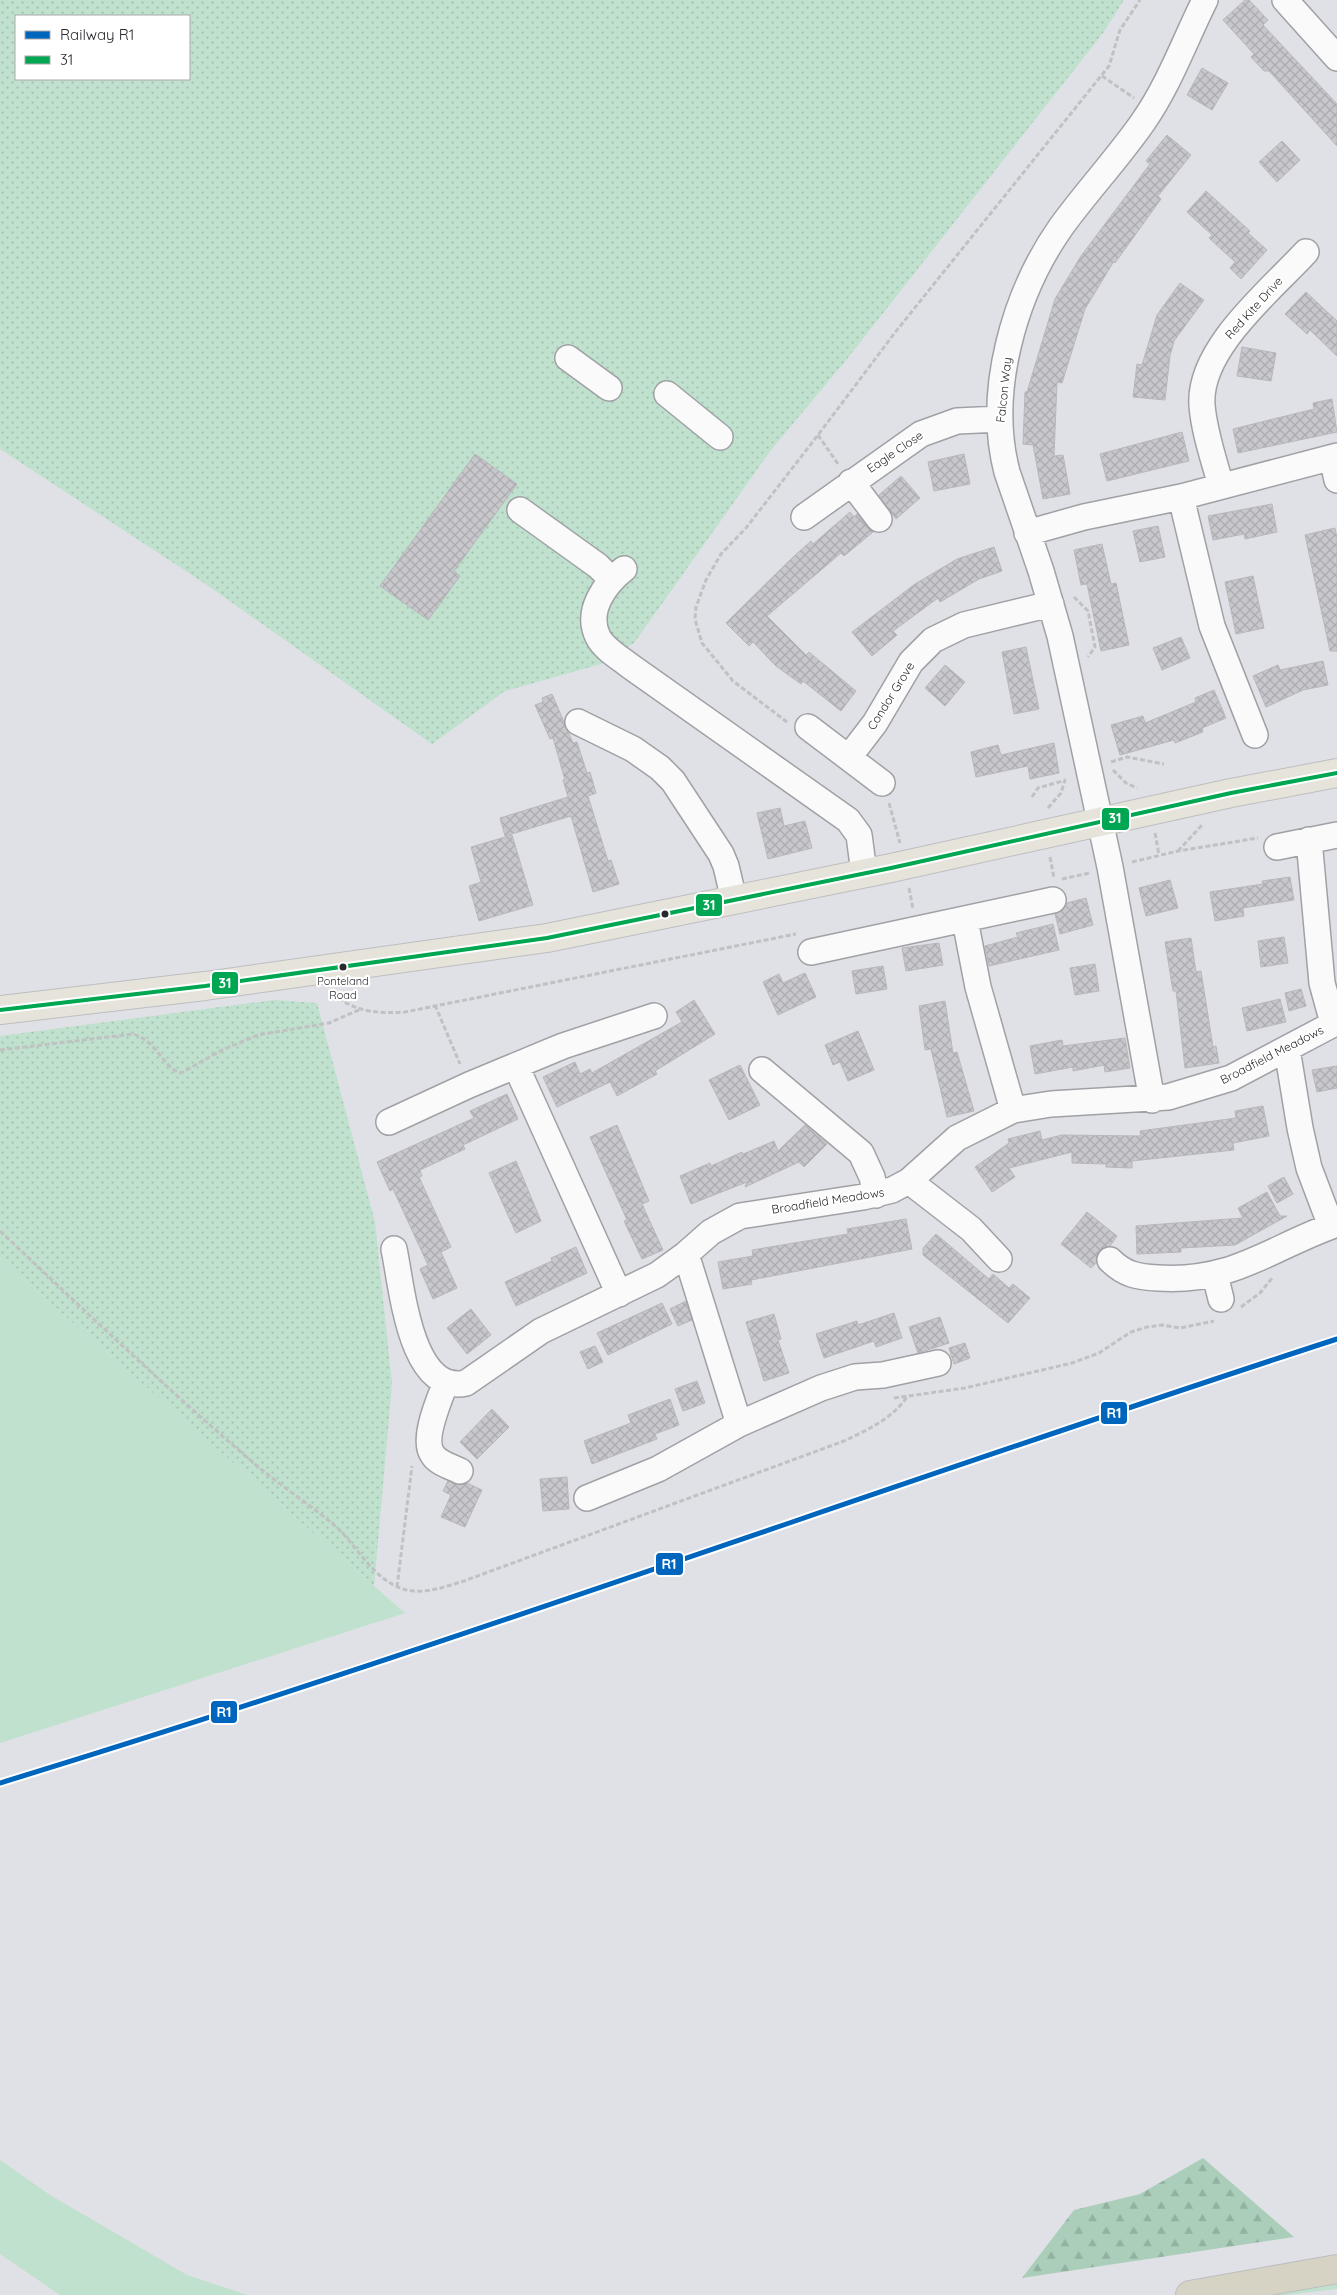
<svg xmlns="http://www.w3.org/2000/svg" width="1337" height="2295" font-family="Quicksand,sans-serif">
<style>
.grass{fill:#bfe1cd}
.forest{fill:url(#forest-firs)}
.park{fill:url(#park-dots);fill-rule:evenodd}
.building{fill:url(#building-cross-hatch);stroke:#b8b8bc}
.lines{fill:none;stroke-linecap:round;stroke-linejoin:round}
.minor-casing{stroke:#a0a1a5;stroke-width:28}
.major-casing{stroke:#bdbec0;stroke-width:30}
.highway-casing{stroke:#bdbec0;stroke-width:30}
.path{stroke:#c0c1c3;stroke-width:3;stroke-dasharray:5 2.5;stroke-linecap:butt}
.minor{stroke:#fafafb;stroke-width:25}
.major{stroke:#e5e3da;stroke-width:28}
.highway{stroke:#d7d3c4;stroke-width:28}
.bus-1-casing{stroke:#fff;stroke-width:8}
.bus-1{stroke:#00a651;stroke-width:4}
.rail-1-casing{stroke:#fff;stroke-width:9}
.rail-1{stroke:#0065bd;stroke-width:5}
.bus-dot{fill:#28292d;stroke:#fff;stroke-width:2}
.labels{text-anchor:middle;stroke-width:4.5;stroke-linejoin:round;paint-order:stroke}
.bus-label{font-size:11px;fill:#28292d;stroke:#fff}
.street-label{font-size:12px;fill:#28292d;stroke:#fff}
.line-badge{stroke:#fff;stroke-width:2}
.badge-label{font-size:14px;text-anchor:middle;font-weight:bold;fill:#fff}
</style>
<defs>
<pattern id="forest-firs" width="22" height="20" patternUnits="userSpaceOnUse" patternTransform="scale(1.25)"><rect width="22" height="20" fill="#aaceb9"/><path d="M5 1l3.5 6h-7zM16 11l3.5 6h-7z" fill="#92b19f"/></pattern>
<pattern id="park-dots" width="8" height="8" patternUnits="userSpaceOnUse" patternTransform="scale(1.25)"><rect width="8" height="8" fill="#bfe1cd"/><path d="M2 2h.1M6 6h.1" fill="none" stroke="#a4c1b0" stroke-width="1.8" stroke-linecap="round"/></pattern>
<pattern id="building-cross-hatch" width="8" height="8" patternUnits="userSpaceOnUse" patternTransform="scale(1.25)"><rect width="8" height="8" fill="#c7c7cc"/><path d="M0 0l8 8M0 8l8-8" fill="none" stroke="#ababb0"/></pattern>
</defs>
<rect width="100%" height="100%" fill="#e0e1e6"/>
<path class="grass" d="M0 1259 374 1586 405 1613 0 1743Z
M0 2160 50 2195 187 2275 247 2295H60L0 2254Z
M1337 2277V2289L1286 2295H1253Z"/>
<path class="forest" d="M1203 2158 1294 2237 1022 2278 1074 2210 1140 2194Z"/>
<path class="park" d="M0 0H1124L1103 33 847 359 771 450 634 643 601 664 505 691 432 744 207 585 0 449ZM16 16H189V79H16Z
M274 1000 317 1003 375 1222 392 1384 374 1586 0 1259V1036Z"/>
<path class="building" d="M1245 0H1249L1268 20 1263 25 1337 104V146L1269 71H1264L1251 57 1254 54 1223 20Z
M1202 68 1228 83 1212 110 1187 95Z
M1167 135 1191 155 1158 196 1161 199 1115 263 1114 261 1085 309 1062 383 1057 382 1054 456 1063 455 1070 494 1043 499 1033 445 1023 444 1025 392H1027L1055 299 1081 256 1150 164 1146 161Z
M1282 141 1300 160 1277 182 1259 162Z
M1206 191 1250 231 1248 233 1267 250 1241 279 1230 268 1235 262 1209 238 1212 235 1187 212Z
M1180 283 1204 300 1174 341 1170 356 1165 400 1133 397 1137 364 1142 365 1157 315Z
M1306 292 1337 321V356L1310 330 1307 334 1285 314Z
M1242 347 1276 353 1271 381 1237 376Z
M1332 399 1337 432 1238 453 1233 429 1314 409 1313 403Z
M1182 432 1189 461 1107 481 1100 454Z
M475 454 517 484 454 571 460 576 428 620 380 586Z
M964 454 970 484 934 491 928 462Z
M901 476 920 498 896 519 879 495Z
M1272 504 1277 532 1245 539 1244 534 1213 540 1208 516Z
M850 512 854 517 857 514 873 532 844 556 841 553 767 616 806 655 809 652 856 691 841 711 803 681 801 684 776 666 753 642 749 646 726 623 792 558 811 541 813 544Z
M1158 526 1165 557 1140 562 1133 531Z
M1335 528 1337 538V651H1330L1305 535Z
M1102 544 1111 584 1116 583 1129 645 1101 651 1087 584 1081 585 1074 550Z
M994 547 1002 571 979 579 940 602 938 598 893 631 897 635 872 656 852 632 915 584 957 559Z
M1253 576 1264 628 1236 634 1225 582Z
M1181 637 1190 658 1162 670 1153 648Z
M1026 647 1039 709 1014 714 1002 652Z
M1323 661 1328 685 1303 690 1266 707 1253 676 1278 665 1280 670Z
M945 665 965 682 945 706 925 688Z
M1214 690 1226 718 1202 728 1203 732 1175 743 1174 740 1120 755 1111 725 1143 716 1145 723 1196 702 1195 698Z
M552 694 573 743 577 742 587 773 590 772 596 793 588 796 608 861 611 860 619 884 593 892 571 816 505 836 500 818 568 797 563 780H565L553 738 550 739 535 705 543 702 542 698Z
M1054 743 1059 773 1030 779 1028 766 976 777 971 752 998 745 1001 755Z
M780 808 784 826 805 821 812 848 768 859 757 813Z
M512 835 533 905 479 921 469 886 481 882 471 847Z
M1290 877 1294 900 1243 908 1244 916 1215 921 1210 892 1263 884 1262 881Z
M1170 880 1178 908 1146 916 1139 888Z
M1086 898 1093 925 1060 934 1055 914 1063 910 1067 903Z
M1053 924 1059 950 989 966 985 946 1018 937 1016 933Z
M1284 937 1288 963 1261 967 1258 941Z
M1191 938 1196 972 1201 971 1213 1047 1216 1046 1219 1063 1185 1068 1176 991H1173L1165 942Z
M939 943 943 965 906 971 902 948Z
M1095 964 1099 991 1075 995 1070 968Z
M883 966 887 989 856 994 852 971Z
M805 973 816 997 778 1015 763 982 779 974 783 983Z
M1301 989 1306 1006 1289 1011 1285 993Z
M1280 999 1286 1022 1247 1031 1242 1008Z
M694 1000 715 1034 655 1071 657 1074 617 1096 610 1082 557 1107 543 1077 575 1062 580 1074 590 1069 592 1073 682 1022 676 1012Z
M945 1001 953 1053 957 1052 974 1111 947 1117 931 1049 925 1050 919 1006Z
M858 1031 874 1070 848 1081 840 1062 833 1065 825 1045Z
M1125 1038 1130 1068 1105 1072 1104 1065 1073 1071V1067L1035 1074 1030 1046 1062 1040 1063 1046Z
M740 1065 760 1105 729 1120 709 1080Z
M1337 1066V1088L1317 1092 1312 1070Z
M507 1094 518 1119 463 1145 465 1149 420 1170 422 1176 419 1177 451 1247 441 1252 457 1288 433 1299 420 1269 428 1265 393 1189 390 1191 377 1162 474 1118 470 1111Z
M1263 1106 1269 1136 1233 1143 1234 1150 1132 1161V1168L1106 1167V1164L1072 1163V1152L1009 1168 1015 1177 992 1192 975 1167 1009 1143 1008 1139 1040 1131 1042 1140 1062 1135 1141 1136 1140 1131 1236 1118 1235 1111Z
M617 1125 649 1201 642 1204 663 1250 642 1259 624 1221 627 1220 590 1137Z
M805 1125 827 1144 804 1167 799 1162 745 1187 747 1182 691 1204 680 1176 710 1163 711 1166 742 1152 743 1154 774 1141 778 1151Z
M516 1161 541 1221 516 1233 489 1173Z
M1284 1177 1293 1194 1277 1203 1268 1186Z
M1267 1192 1280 1216H1287L1235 1245 1181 1248V1252L1137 1254 1136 1226 1243 1218 1238 1208Z
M1087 1212 1117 1236 1110 1246 1099 1251 1096 1263 1091 1268 1061 1244Z
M906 1219 912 1249 751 1280 752 1284 723 1289 718 1262 753 1256 752 1250 848 1234 847 1229Z
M936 1234 989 1279 993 1274 1009 1288 1013 1284 1030 1298 1008 1323 923 1255V1248Z
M576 1247 587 1273 516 1306 505 1282 552 1261 551 1258Z
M686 1301 692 1320 678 1326 670 1309Z
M662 1303 672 1324 608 1355 597 1333Z
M471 1309 491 1335 467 1354 447 1328Z
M894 1313 902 1338 876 1347 874 1341 824 1358 816 1334 857 1321 858 1325Z
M774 1314 781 1339 778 1340 789 1373 764 1381 746 1322Z
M940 1317 949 1343 918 1353 909 1327Z
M965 1343 970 1358 954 1364 949 1348Z
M595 1346 603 1362 588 1369 580 1352Z
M697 1381 705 1403 683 1411 675 1389Z
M670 1399 679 1425 655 1434 657 1439 592 1464 584 1441 631 1423 628 1415Z
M492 1409 509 1427 477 1459 460 1442Z
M567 1477 569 1509 543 1511 540 1479Z
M448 1481 461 1485 467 1483 482 1490 465 1527 441 1517 451 1495 443 1491Z"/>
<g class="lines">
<g class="minor-casing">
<path id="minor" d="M1285 0 1337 58
M568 358 609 388
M667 394 720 437
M1332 458 1337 480
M851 482 879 519
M1221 486C1214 460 1204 432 1202 405 1198 349 1271 290 1306 252
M1181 497 1212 626 1255 735
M520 510 598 566 611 579
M804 517 921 434 957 421 1000 419
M1027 533 1084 517 1181 497 1337 456
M624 569C605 584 585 611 598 637 604 649 620 658 630 666L848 820 859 835 864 873
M578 722 633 749 660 768 673 781 721 854 726 866 734 900
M808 727 882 783
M849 757 875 723 911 662 933 640 964 625 1051 604
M1309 840 1322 983 1333 1023
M1277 847 1337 835
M965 920 978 987 1013 1110
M811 952 1053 900
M1287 1049 1300 1128 1309 1168 1331 1226
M516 1066 619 1294
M762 1070 861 1153 872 1177 876 1195
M1152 1100 1110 867 1060 636 1041 571 1007 472C986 392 1014 294 1061 227 1087 191 1118 158 1143 122 1169 85 1185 40 1205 0
M389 1122 469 1085 563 1046 654 1016
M909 1181 971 1229 999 1259
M394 1249C402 1286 410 1395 466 1383L541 1331 657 1275 686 1254 711 1232 740 1216 863 1197 892 1190 909 1181 957 1138 1013 1110 1051 1104 1168 1097 1231 1078 1337 1022
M686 1254 739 1424
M1110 1260C1125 1275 1138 1277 1158 1278 1234 1283 1271 1247 1337 1224
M1215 1275 1221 1299
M446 1382C440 1398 421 1440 433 1455 438 1463 452 1467 460 1471
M587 1498 658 1469 739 1424 821 1388 855 1377 883 1375 938 1363"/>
</g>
<g class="major-casing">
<path id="major" d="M0 1010 205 986 547 938 891 868 1231 793 1337 773"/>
</g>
<g class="highway-casing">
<path id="highway" d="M1190 2295 1337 2269"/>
</g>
<path class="path" d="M1102 76 1134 98
M818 435 838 464
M1074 597 1088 611 1095 647 1088 657
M787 722 733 681 702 643 695 619 696 607 706 580 721 554 746 528 818 435 897 330 1109 66 1120 30 1140 0
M1111 762 1127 757 1164 764
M1113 770 1126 783 1137 788
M1032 797 1038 788 1066 780
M889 803 900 843
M1048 808 1061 793 1065 780
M1155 833 1159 855
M1178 851 1202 825
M1050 857 1054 878
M1132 862 1178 851 1258 838
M1062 879 1090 873
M909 888 913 909
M333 993C353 1012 378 1014 405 1012L796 934
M435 1005 460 1064
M0 1050 133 1034C157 1041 164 1069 181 1073L222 1050 258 1035 329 1023 359 1010
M0 1231C84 1310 168 1390 256 1465 281 1486 309 1504 334 1525 356 1544 370 1575 398 1587 420 1597 443 1587 464 1581L844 1441C867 1430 892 1419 907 1397
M1241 1307 1260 1293 1273 1277
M894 1398 965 1388 1072 1363 1099 1353 1131 1332 1147 1327 1162 1325 1180 1328 1214 1321
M397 1587 412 1466"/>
<use href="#minor" class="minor"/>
<use href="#major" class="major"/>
<use href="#highway" class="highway"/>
<g class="bus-1-casing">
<path id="bus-1" d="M0 1010 205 986 547 938 891 868 1231 793 1337 773"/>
</g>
<use href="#bus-1" class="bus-1"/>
<g class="rail-1-casing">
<path id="rail-1" d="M0 1783C449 1646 890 1484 1337 1339"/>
</g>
<use href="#rail-1" class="rail-1"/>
</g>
<g class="bus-dot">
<circle cx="665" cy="914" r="4.5"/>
<circle cx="343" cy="967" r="4.5"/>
</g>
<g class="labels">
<g class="bus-label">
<text x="343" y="985">Ponteland<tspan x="343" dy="14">Road</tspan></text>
</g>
<g class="street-label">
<text transform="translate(1254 308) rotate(-48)" y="4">Red Kite Drive</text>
<text transform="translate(1004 390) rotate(-84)" y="4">Falcon Way</text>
<text transform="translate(895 452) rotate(-34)" y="4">Eagle Close</text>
<text transform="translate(891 696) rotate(-58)" y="4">Condor Grove</text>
<text transform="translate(1272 1055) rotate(-27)" y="4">Broadfield Meadows</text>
<text transform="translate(828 1201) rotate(-9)" y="4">Broadfield Meadows</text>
</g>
</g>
<g class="line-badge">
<rect x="1101" y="807" width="29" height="24" rx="5" fill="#00a651"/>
<rect x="695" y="893" width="28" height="24" rx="5" fill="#00a651"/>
<rect x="211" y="971" width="28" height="24" rx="5" fill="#00a651"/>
<rect x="1100" y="1401" width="28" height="24" rx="5" fill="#0065bd"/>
<rect x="655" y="1552" width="29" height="24" rx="5" fill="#0065bd"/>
<rect x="210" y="1700" width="28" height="24" rx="5" fill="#0065bd"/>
</g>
<g class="badge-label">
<text x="1115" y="823">31</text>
<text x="709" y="910">31</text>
<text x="225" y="988">31</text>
<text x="1114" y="1418">R1</text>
<text x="669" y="1569">R1</text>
<text x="224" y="1717">R1</text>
</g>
<rect x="15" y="15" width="175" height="65" fill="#ffffff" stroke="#a9a9ab"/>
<rect x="25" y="31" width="25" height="8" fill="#0065bd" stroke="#a9a9ab"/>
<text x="60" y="40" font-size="15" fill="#28292d">Railway R1</text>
<rect x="25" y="56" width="25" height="8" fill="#00a651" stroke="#a9a9ab"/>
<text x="60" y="65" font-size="15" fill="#28292d">31</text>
</svg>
